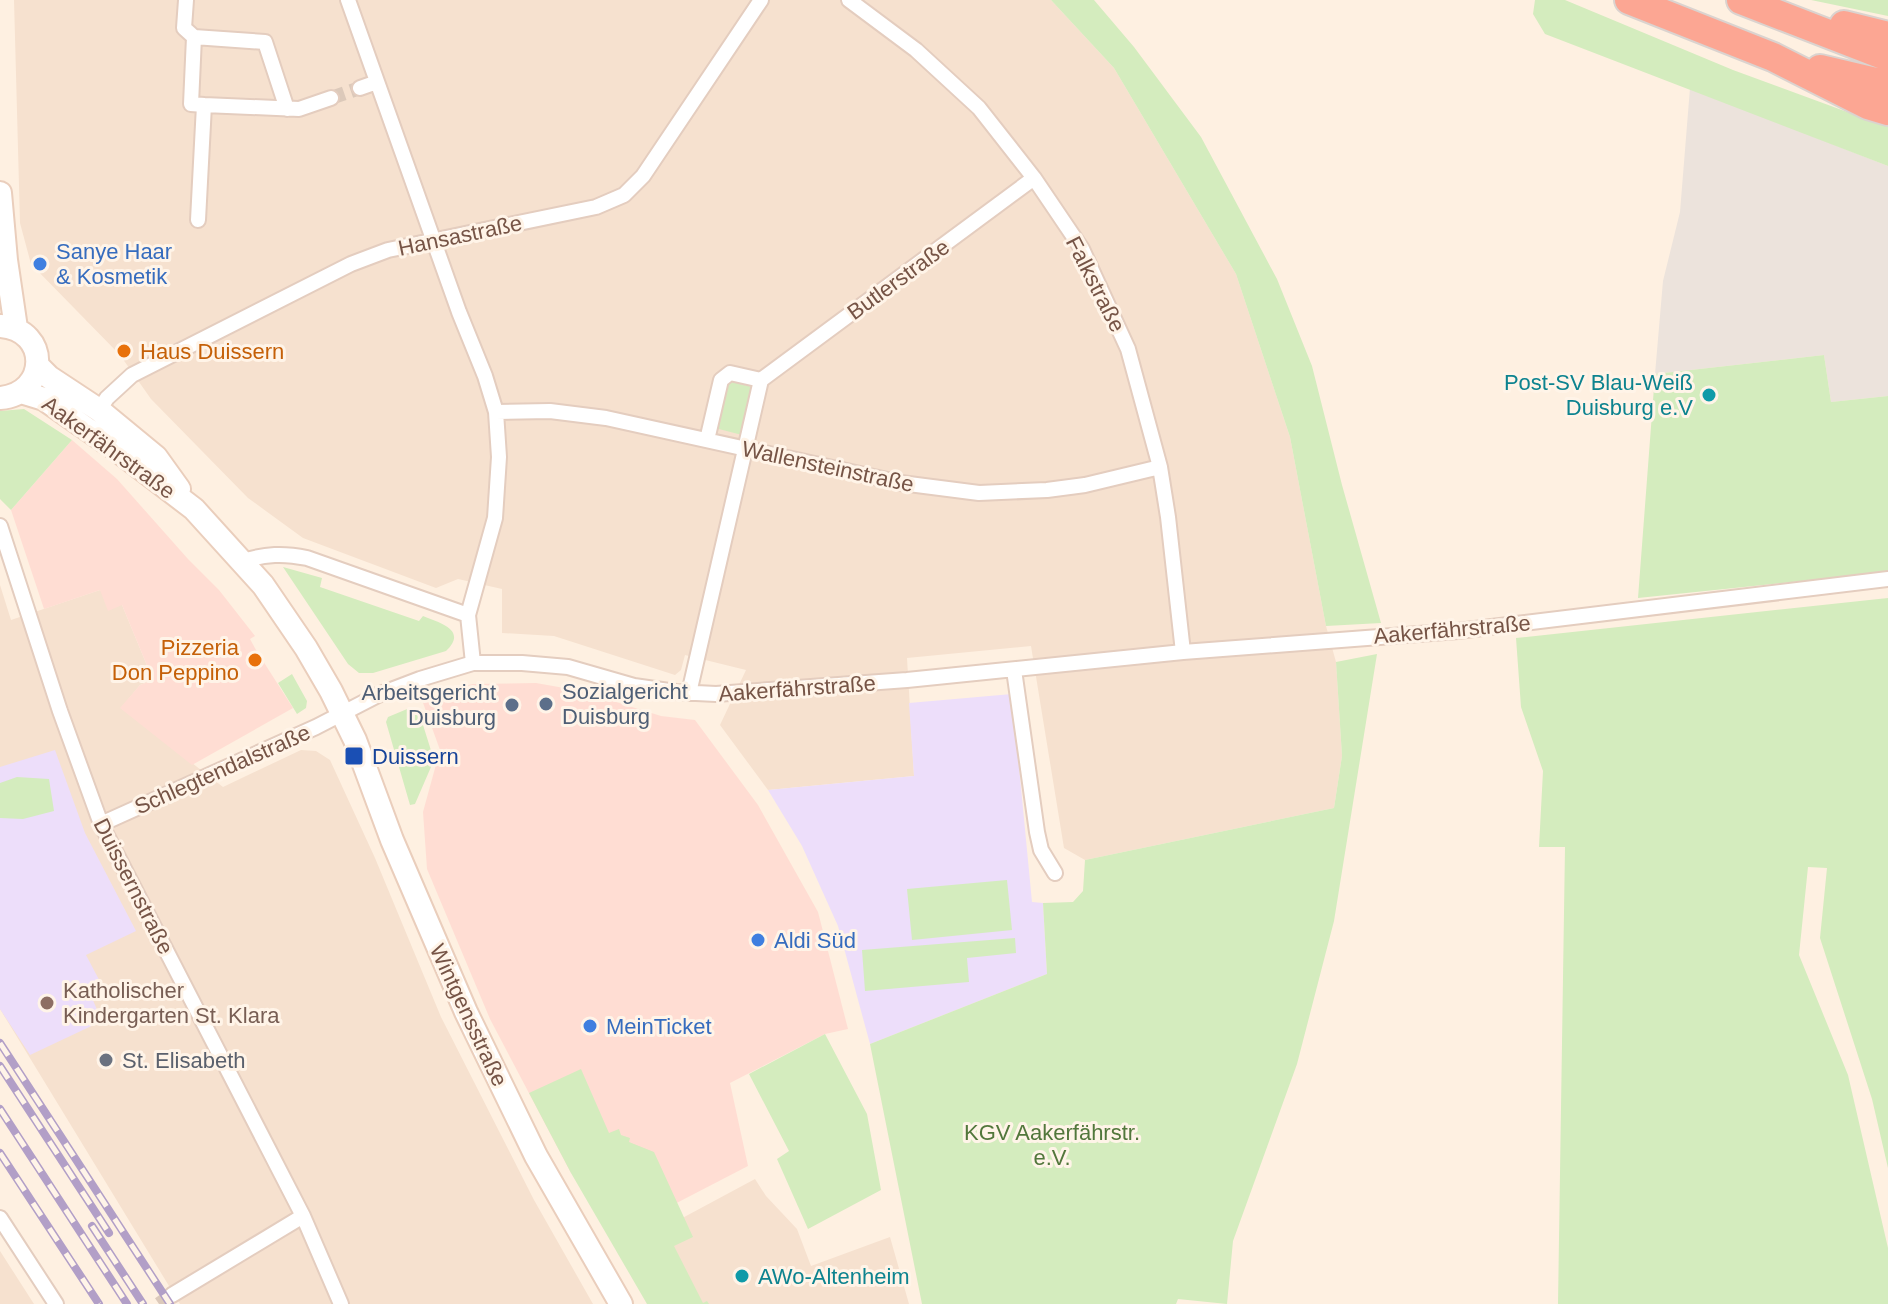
<svg xmlns="http://www.w3.org/2000/svg" width="1888" height="1304" font-family="Helvetica,sans-serif">
<style>
.residential{fill:#f6e1cf}
.commercial{fill:#ffddd3}
.industrial{fill:#ece3dc}
.education{fill:#eddefa}
.green{fill:#d4ecbe}
.lines{fill:none;stroke-linecap:round;stroke-linejoin:round}
.street-tunnel{stroke:#dcc9ba;stroke-width:14;stroke-dasharray:14 7;stroke-linecap:butt}
.street-casing{stroke:#e4cdbf;stroke-width:18}
.secondary-casing{stroke:#eacebc;stroke-width:26}
.highway-casing{stroke:#dbd3cf;stroke-width:32}
.street{stroke:#fff;stroke-width:14}
.secondary{stroke:#fff;stroke-width:22}
.highway{stroke:#fca693;stroke-width:28}
.rail-casing{stroke:#b29fc7;stroke-width:8}
.rail{stroke:#fff4e8;stroke-width:5;stroke-dasharray:15;stroke-linecap:butt}
.shop-dot{fill:#3f7fe0;stroke:#fff4e8;stroke-width:3}
.food-dot{fill:#e8710a;stroke:#fff4e8;stroke-width:3}
.culture-dot{fill:#0f9aa8;stroke:#fff4e8;stroke-width:3}
.service-dot{fill:#5c6f8a;stroke:#fff4e8;stroke-width:3}
.transit-dot{fill:#1a4fb4;stroke:#fff4e8;stroke-width:3}
.education-dot{fill:#8d6e63;stroke:#fff4e8;stroke-width:3}
.worship-dot{fill:#6b7280;stroke:#fff4e8;stroke-width:3}
.labels{text-anchor:middle;stroke-width:6;stroke-linejoin:round;paint-order:stroke}
.street-label{font-size:22px;fill:#765446;stroke:#fff4e8}
.shop-label{font-size:22px;fill:#366cbe;stroke:#fff4e8;text-anchor:start}
.food-label{font-size:22px;fill:#c56008;stroke:#fff4e8;text-anchor:start}
.culture-label{font-size:22px;fill:#0d838f;stroke:#fff4e8;text-anchor:end}
.service-label{font-size:22px;fill:#4e5e75;stroke:#fff4e8;text-anchor:start}
.transit-label{font-size:22px;fill:#164399;stroke:#fff4e8;text-anchor:start}
.education-label{font-size:22px;fill:#785e54;stroke:#fff4e8;text-anchor:start}
.worship-label{font-size:22px;fill:#5b616d;stroke:#fff4e8;text-anchor:start}
.park-label{font-size:22px;fill:#52773b;stroke:#fff4e8}
</style>
<rect width="100%" height="100%" fill="#fef0e1"/>
<path class="residential" d="M14 0H1051L1114 68 1236 274 1290 437 1326 626 1336 662 1342 756 1334 808 1085 860 1064 848 1031 646 907 658 914 776 768 790 720 725 746 670 685 655 681 670 675 675 554 636 502 633V589L458 579 436 588 303 538 248 498 151 399 120 355 31 264 20 223Z
M0 585 11 620 100 590 122 605 153 680 140 685 121 708 223 787 301 750 316 751 330 760 375 858 441 1017 534 1200 593 1304H180L0 1009Z
M755 1179 766 1196 797 1229 811 1266 890 1237 909 1304H682L647 1237Z
M0 1251 34 1304H0Z"/>
<path class="commercial" d="M72 440 117 479 188 559 219 590 255 636 250 639 256 650 293 708 192 765 120 708 140 685 153 680 122 605 108 611 100 590 44 609 11 510Z
M536 683 581 691 661 716 695 720 758 805 818 912 848 1029 825 1034 730 1083 748 1166 638 1223 571 1173 490 1019 427 869 423 812 440 750 422 700 443 691 473 684Z"/>
<path class="industrial" d="M1690 88 1888 166V396L1831 402 1824 355 1655 374 1663 281 1680 212Z"/>
<path class="education" d="M1012 694 1032 902 1043 903 1047 974 870 1044 838 926 802 846 768 790 914 776 909 703Z
M55 750 85 833 136 931 86 955 105 991 92 998 102 1021 30 1055 0 1009V767Z"/>
<path class="green" d="M1051 0H1094L1134 47 1201 137 1277 279 1312 366 1342 485 1381 623 1326 626 1290 437 1236 274 1114 68Z
M1535 0H1565L1733 70 1888 127V166L1545 34 1533 14Z
M1811 0H1888V16Z
M1824 355 1831 402 1888 396V572L1638 598 1655 374Z
M729 381 752 387 742 435 715 428 724 384Z
M24 409 72 440 11 510 0 499V411Z
M283 567 322 578 320 587 419 621 423 616C440 623 468 630 446 651L373 673H359L348 664Z
M1888 598V1168L1872 1099 1820 938 1827 868 1808 867 1799 955 1848 1075 1888 1248V1304H1558L1565 847H1539L1543 771 1521 707 1516 638Z
M1377 654 1334 921 1297 1064 1233 1241 1227 1304 1178 1299 1176 1304H922L870 1044 1047 974 1043 903 1073 902 1083 891 1085 860 1334 808 1342 756 1336 662Z
M292 674 307 701 306 708 297 714 278 683Z
M412 707 418 709 434 760 415 804 410 805 386 722 388 717Z
M17 777 49 779 54 811 23 819 0 818V783Z
M1007 880 1012 930 912 940 907 889Z
M1015 938 1016 953 967 958 969 982 865 991 862 950Z
M825 1034 867 1114 881 1190 808 1229 777 1159 789 1151 749 1074Z
M581 1069 609 1133 619 1129 621 1135 630 1138 629 1142 654 1152 693 1237 674 1246 703 1303 707 1301 709 1304H647L571 1173 529 1093Z"/>
<g class="lines">
<path class="street-tunnel" d="M331 98 360 88
M159 1304 172 1295"/>
<g class="street-casing">
<path id="street" d="M186 0 184 28 194 37 265 42 287 109
M348 0 459 312 485 376 496 412 499 457 495 518 468 615 473 663
M849 0 916 50 979 108 1034 178 1082 249 1128 349 1160 467 1168 517 1183 652
M194 37 191 104 204 105
M360 88 377 82
M198 220 204 105 299 109 331 98
M99 410 107 398 132 375 351 264 388 250 596 207 624 195 643 176 761 0
M496 412 550 411 606 418 901 483 979 493 1047 490 1085 485 1160 467
M707 440 721 380 730 373 761 380
M0 526 60 711 101 824 303 1216 341 1304
M243 561C266 554 283 553 307 558L468 615
M1014 670 1037 832 1041 850 1055 873
M689 693 761 380 1034 178
M101 824 316 727 378 695 420 679 473 663H522L568 667 634 686 676 692 716 694 907 680 1183 652 1458 631 1888 579
M0 1218 56 1304
M172 1295 303 1216"/>
</g>
<g class="secondary-casing">
<path id="secondary" d="M0 193 6 260 16 328
M37 365 49 377 99 410 156 457 179 489
M21 392 44 399 113 447 194 509 263 585 306 648 331 691 355 740 392 840 466 1012 536 1156 621 1304
M0 398C49 394 50 330 1 326"/>
</g>
<g class="highway-casing">
<path id="highway" d="M1629 0 1773 57 1868 105 1888 111
M1741 0 1888 57
M1844 25 1888 36
M1820 69 1888 85"/>
</g>
<use href="#street" class="street"/>
<use href="#secondary" class="secondary"/>
<use href="#highway" class="highway"/>
<g class="rail-casing">
<path id="rail" d="M0 1043 170 1304
M0 1066 109 1233
M0 1109 127 1304
M0 1153 99 1304
M92 1226 143 1304"/>
</g>
<use href="#rail" class="rail"/>
</g>
<g class="shop-dot">
<circle cx="40" cy="264" r="8"/>
<circle cx="758" cy="940" r="8"/>
<circle cx="590" cy="1026" r="8"/>
</g>
<g class="food-dot">
<circle cx="124" cy="351" r="8"/>
<circle cx="255" cy="660" r="8"/>
</g>
<g class="culture-dot">
<circle cx="1709" cy="395" r="8"/>
<circle cx="742" cy="1276" r="8"/>
</g>
<g class="service-dot">
<circle cx="546" cy="704" r="8"/>
<circle cx="512" cy="705" r="8"/>
</g>
<rect class="transit-dot" x="344" y="746" width="20" height="20" rx="4"/>
<circle class="education-dot" cx="47" cy="1003" r="8"/>
<circle class="worship-dot" cx="106" cy="1060" r="8"/>
<g class="labels">
<g class="street-label">
<text transform="translate(460 235) rotate(-12)" y="8">Hansastraße</text>
<text transform="translate(898 279) rotate(-36)" y="8">Butlerstraße</text>
<text transform="translate(1096 284) rotate(63)" y="8">Falkstraße</text>
<text transform="translate(109 447) rotate(36)" y="8">Aakerfährstraße</text>
<text transform="translate(828 466) rotate(12)" y="8">Wallensteinstraße</text>
<text transform="translate(1452 629) rotate(-5)" y="8">Aakerfährstraße</text>
<text transform="translate(797 688) rotate(-4)" y="8">Aakerfährstraße</text>
<text transform="translate(222 769) rotate(-24)" y="8">Schlegtendalstraße</text>
<text transform="translate(134 886) rotate(63)" y="8">Duissernstraße</text>
<text transform="translate(469 1015) rotate(65)" y="8">Wintgensstraße</text>
</g>
<g class="shop-label">
<text x="56" y="259">Sanye Haar<tspan x="56" dy="25">&amp; Kosmetik</tspan></text>
<text x="774" y="948">Aldi Süd</text>
<text x="606" y="1034">MeinTicket</text>
</g>
<g class="food-label">
<text x="140" y="359">Haus Duissern</text>
<text x="239" y="655" text-anchor="end">Pizzeria<tspan x="239" dy="25">Don Peppino</tspan></text>
</g>
<g class="culture-label">
<text x="1693" y="390">Post-SV Blau-Weiß<tspan x="1693" dy="25">Duisburg e.V</tspan></text>
<text x="758" y="1284" text-anchor="start">AWo-Altenheim</text>
</g>
<g class="service-label">
<text x="562" y="699">Sozialgericht<tspan x="562" dy="25">Duisburg</tspan></text>
<text x="496" y="700" text-anchor="end">Arbeitsgericht<tspan x="496" dy="25">Duisburg</tspan></text>
</g>
<g class="transit-label">
<text x="372" y="764">Duissern</text>
</g>
<g class="education-label">
<text x="63" y="998">Katholischer<tspan x="63" dy="25">Kindergarten St. Klara</tspan></text>
</g>
<g class="worship-label">
<text x="122" y="1068">St. Elisabeth</text>
</g>
<g class="park-label">
<text x="1052" y="1140">KGV Aakerfährstr.<tspan x="1052" dy="25">e.V.</tspan></text>
</g>
</g>
</svg>
